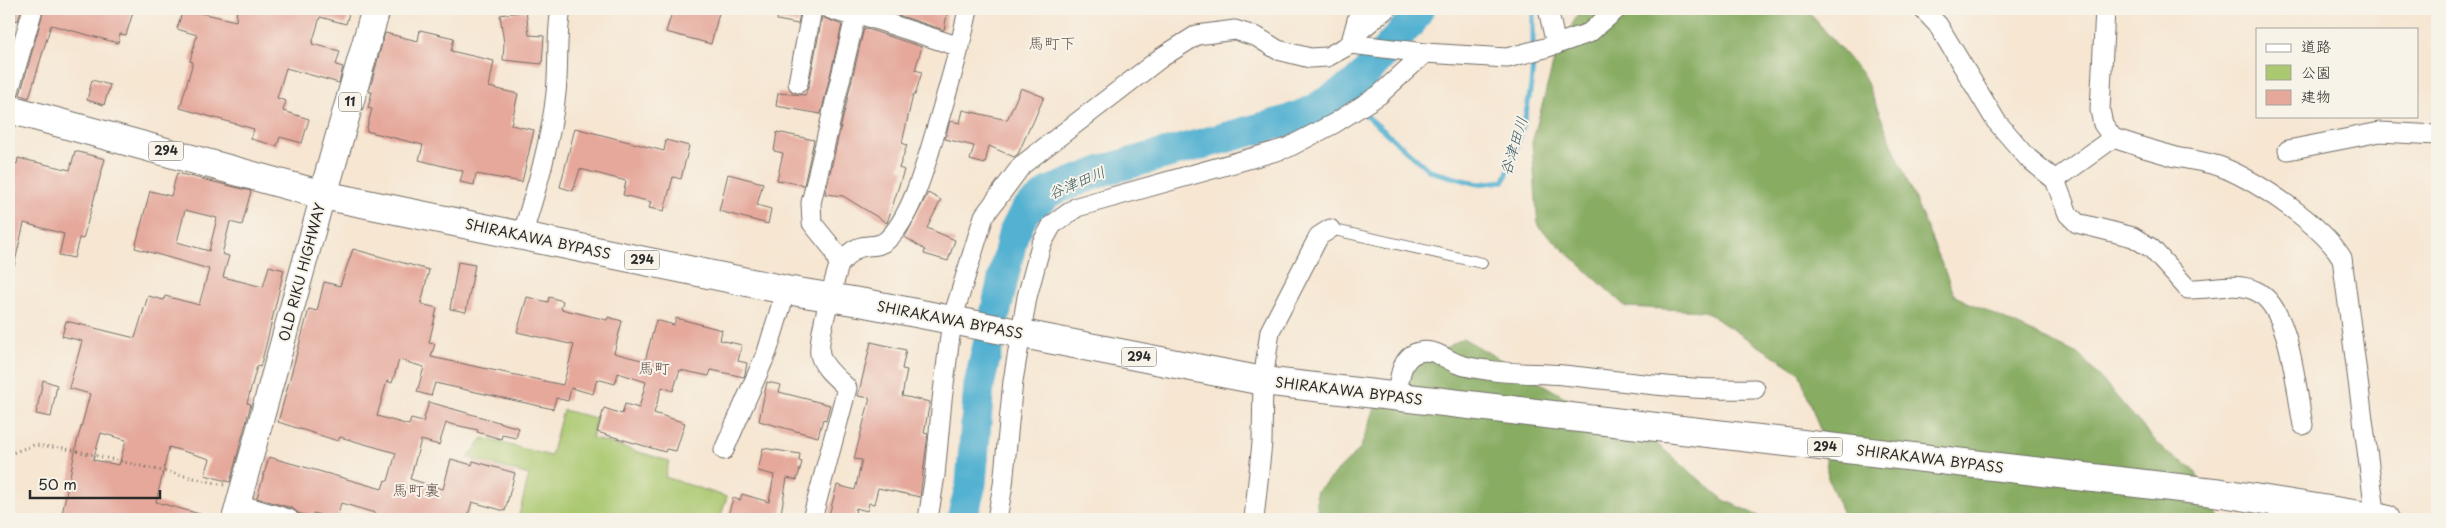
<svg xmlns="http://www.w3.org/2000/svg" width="2446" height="528" font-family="'Playpen Sans','Klee One',sans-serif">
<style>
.green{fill:#aac870;stroke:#6a7a4e}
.forest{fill:#87ac62;stroke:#596c46}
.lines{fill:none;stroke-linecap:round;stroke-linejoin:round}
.stream{stroke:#52b1d1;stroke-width:5}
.river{stroke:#52b1d1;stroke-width:31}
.building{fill:#e5a89b;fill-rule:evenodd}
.service-casing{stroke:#726c65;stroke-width:12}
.minor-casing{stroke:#726c65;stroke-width:21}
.tertiary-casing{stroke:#726c65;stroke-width:26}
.primary-casing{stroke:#726c65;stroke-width:30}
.trunk-casing{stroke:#726c65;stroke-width:30}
.path{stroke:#726c65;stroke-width:3;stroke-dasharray:1 4;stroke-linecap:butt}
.service{stroke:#fff;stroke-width:10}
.minor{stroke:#fff;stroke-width:19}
.tertiary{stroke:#fff;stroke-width:24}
.primary{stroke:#fff;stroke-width:28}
.trunk{stroke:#fff;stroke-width:28}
.labels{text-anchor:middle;stroke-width:4;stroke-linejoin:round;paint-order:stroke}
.shield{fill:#f7f3e8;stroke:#686764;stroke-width:1}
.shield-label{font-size:12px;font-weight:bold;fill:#2b2b2b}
.street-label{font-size:14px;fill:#2b2b2b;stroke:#f7f3e8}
.water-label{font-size:15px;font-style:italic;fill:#395a65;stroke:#f7f3e8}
.quarter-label{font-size:16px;fill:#6c5752;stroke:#f7f3e8}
</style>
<rect width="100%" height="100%" fill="#f7f3e8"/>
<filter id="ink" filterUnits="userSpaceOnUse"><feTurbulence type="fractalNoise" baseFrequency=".02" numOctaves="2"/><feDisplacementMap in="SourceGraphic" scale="10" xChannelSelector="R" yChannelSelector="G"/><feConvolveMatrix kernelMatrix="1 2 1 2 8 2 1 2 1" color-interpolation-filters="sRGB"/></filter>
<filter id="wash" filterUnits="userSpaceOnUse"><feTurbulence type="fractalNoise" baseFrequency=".0096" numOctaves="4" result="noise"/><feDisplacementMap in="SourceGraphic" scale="20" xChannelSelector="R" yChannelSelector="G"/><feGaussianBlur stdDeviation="1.12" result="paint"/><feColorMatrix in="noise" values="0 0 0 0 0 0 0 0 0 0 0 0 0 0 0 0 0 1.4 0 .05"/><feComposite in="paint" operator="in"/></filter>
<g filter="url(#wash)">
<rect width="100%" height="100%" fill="#f6e6d2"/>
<path class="green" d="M563 410 596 418 592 438 669 461 665 477 727 497 720 519H518L529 475 468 458 483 438 551 456Z"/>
<path class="forest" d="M1581 9H1806L1864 76 1955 296 2080 355 2165 452 2193 468 2221 519H1845L1828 478 1824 441 1799 372 1704 311 1626 307 1538 226 1532 143 1556 53Z
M1463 338 1563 396 1658 445 1724 500 1765 519H1318L1316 492 1360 449 1383 386Z"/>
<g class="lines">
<path class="stream" d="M1533 46V9
M1345 91 1356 104
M1361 111 1430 171 1478 184 1504 181C1520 142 1533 97 1533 55"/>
<path class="river" d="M962 519 971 484 979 385 1013 235 1025 211 1051 191 1108 169 1284 122 1310 112 1357 83 1412 21 1419 9"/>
</g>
<g id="blocks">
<path class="building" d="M9 9H21L18 21 9 18Z
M44 9H134L126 35 120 34 118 43 51 25 29 98 20 95Z
M183 9 236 21 237 9H350L346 24 320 17 312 44 340 51 336 65 343 67 339 83 286 68 277 98 286 101 283 111 309 119 302 143 280 137 277 146 251 139 254 129 180 108 193 62 190 61 197 35 177 29Z
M673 9H720L711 44 666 32Z
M779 9H801L798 24 777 20Z
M879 9H948L944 30Z
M526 11 529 35 544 36 542 64 503 60 504 43 500 15Z
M822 17 842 25 821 114 776 106 778 93 805 95 809 85Z
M864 28 922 47 915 70 922 72 915 95H913L902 143 907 145 899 168 904 170 887 223 843 196 825 194Z
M420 30 454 38 451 51 494 61 489 87 518 94 511 125 534 130 522 182 476 174 474 185 460 182 463 171 419 160 423 145 366 131 372 109 368 108 372 92H369L385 33 418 41Z
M92 80 110 85 104 105 87 100Z
M1021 88 1044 97 1031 127H1030L1018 154 1014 157 989 146 985 164 970 160 974 146 945 139 950 121 960 123 963 110 1007 120Z
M575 128 664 151 666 140 689 146 681 179 673 177 664 211 649 208 651 202 623 195 626 181 580 169 573 191 560 187Z
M777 132 814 140 804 185 777 180 783 153 774 151Z
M75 151 105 159 83 239 79 238 74 258 59 255 64 234 24 223 14 266H9V162L17 164 18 158 70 170Z
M177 173 251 191 242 225 230 222 222 254 229 256 223 277 263 287 269 266 284 270 265 349 260 367 257 366 247 403 251 404 230 482 205 475 210 459 169 447 156 502 203 515V519H61L77 442 90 394 69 388 82 341 62 336 66 321 135 338 148 296 164 300 165 296 199 305 209 269 135 248 150 191 171 196ZM185 210 217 218 209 251 177 242ZM101 433 126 440 119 465 93 460Z
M728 174 763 183 757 205 771 209 768 224 719 211Z
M928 193 941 200 927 228 955 240 948 261 924 254 925 250 905 237Z
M353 249 429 270 421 304 437 308 429 343 435 344 431 357 563 385 574 345 517 332 527 297 548 302 549 297 563 301 561 309 607 320 608 317 622 321 614 353 645 361 656 320 674 325 676 318 722 330 720 340 742 345 738 361 747 363 745 374 744 377 711 370 709 376 680 370 673 391 662 387 654 413 685 423 676 451 666 449 665 452 597 432 604 408 622 414 625 404 639 408 646 382 618 373 615 384 597 379 593 394 571 388 568 401 556 398 553 409 435 383 431 396 417 392 424 367 399 360 392 383 387 381 377 416 409 425 411 419 423 422 429 402 519 428 516 438 502 435 501 439 477 432 478 430 446 423 439 445 421 440 410 479 443 489 451 459 472 465 473 461 515 473 505 511 472 502 467 519H418L406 516 405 519H373L375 513 341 503 337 519 313 513 312 517 298 513 292 508 257 498 269 457 382 489 385 480 388 481 396 453 340 437 338 441 278 422 309 309 317 311 324 282 340 286Z
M458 262 475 265 466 312 450 309Z
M871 342 906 350 902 369 907 370 902 396 930 402 924 433 928 434 920 497 878 488 874 504 869 503 867 511 856 508 854 519H828L837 485 855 490 862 460 854 459 870 398 858 396Z
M43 380 57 385 51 417 36 414Z
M767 382 781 385 779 392 830 405 826 420 823 419 818 437 759 421Z
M763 448 800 454 799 461 802 462 797 480 787 478 780 519H727L733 498 740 500 742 494 769 502 774 475 758 471Z"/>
</g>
</g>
<g filter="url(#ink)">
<use href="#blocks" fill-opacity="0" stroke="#726c65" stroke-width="1"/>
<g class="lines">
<g class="service-casing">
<path id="service" d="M1330 229 1482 263"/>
</g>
<g class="minor-casing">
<path id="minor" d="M830 9 855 17
M857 9 811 203 812 223 833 249 839 265C844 259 850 251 858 248 869 244 878 248 887 240 913 216 928 156 938 123 949 85 961 47 968 9
M1548 9 1556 45
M1923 9 1938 25 1996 121 2028 158 2055 180 2068 214 2077 223 2133 237 2151 248 2188 289C2210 290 2235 281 2256 291 2291 307 2296 391 2303 425
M2105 9 2100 110 2103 124 2113 138
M856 13 960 47
M1353 36 1386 9
M1352 38 1360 9
M798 83 812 9
M9 91 33 9
M2288 150 2380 132 2437 135
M2055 180 2113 138C2134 145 2154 151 2176 157 2191 160 2209 162 2224 168 2260 183 2322 225 2342 258L2376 519
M522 236C536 190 551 141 556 93 559 65 556 37 561 9
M1397 397C1399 381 1400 357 1419 352 1434 348 1445 359 1458 364 1467 367 1478 369 1487 370 1512 374 1538 373 1563 375 1630 382 1687 391 1755 389
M724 450 767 352 786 290
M238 504 289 519
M812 519 847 388C838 379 822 367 820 354 817 340 834 282 839 265
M928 519 935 475 942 400 952 320 984 216 1022 165 1162 57 1197 35 1235 30 1257 37 1278 50 1310 58 1327 57 1351 44 1425 53 1507 58 1545 48 1589 33 1617 9
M997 519 1003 485 1013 381 1027 297 1041 245 1052 225 1077 207 1287 148 1335 123 1379 95 1425 53
M1254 519 1262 443 1263 381 1270 331 1319 236 1330 229"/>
</g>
<g class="tertiary-casing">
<path id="tertiary" d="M234 519 323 195"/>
</g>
<g class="primary-casing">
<path id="primary" d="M323 195 376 9"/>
</g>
<g class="trunk-casing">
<path id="trunk" d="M9 109 323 195 786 290 865 303 1263 381 2222 493 2385 519"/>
</g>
<path class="path" d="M9 454 34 445 63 448 224 485"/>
<use href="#service" class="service"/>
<use href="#minor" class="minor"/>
<use href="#tertiary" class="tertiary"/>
<use href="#primary" class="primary"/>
<use href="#trunk" class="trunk"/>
</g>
</g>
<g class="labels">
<g class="shield">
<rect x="339" y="92.5" width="22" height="19" rx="4"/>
<rect x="148.5" y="141.5" width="35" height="19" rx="4"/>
<rect x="624.5" y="250.5" width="35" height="19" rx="4"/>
<rect x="1121.5" y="347.5" width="35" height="19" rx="4"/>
<rect x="1807.5" y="437.5" width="35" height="19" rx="4"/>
</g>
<g class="shield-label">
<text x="350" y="106">11</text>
<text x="166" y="155">294</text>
<text x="642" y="264">294</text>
<text x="1139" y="361">294</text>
<text x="1825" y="451">294</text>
</g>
<g class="street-label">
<text transform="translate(538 239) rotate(12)" y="5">SHIRAKAWA BYPASS</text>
<text transform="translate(302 272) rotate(-75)" y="5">OLD RIKU HIGHWAY</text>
<text transform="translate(950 320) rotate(11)" y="5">SHIRAKAWA BYPASS</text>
<text transform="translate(1349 391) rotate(7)" y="5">SHIRAKAWA BYPASS</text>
<text transform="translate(1930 459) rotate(7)" y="5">SHIRAKAWA BYPASS</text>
</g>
<g class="water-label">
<text transform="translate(1514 146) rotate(-73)" y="5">谷津田川</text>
<text transform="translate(1077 183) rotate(-23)" y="5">谷津田川</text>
</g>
<g class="quarter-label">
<text x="1052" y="49">馬町下</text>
<text x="654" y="374">馬町</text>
<text x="416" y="496">馬町裏</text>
</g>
</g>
<rect width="2446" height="528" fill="none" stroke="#f7f3e8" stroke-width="30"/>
<rect x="2256" y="28" width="162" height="90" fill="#f7f3e8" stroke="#a5a39c"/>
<rect x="2266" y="44" width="25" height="8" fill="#ffffff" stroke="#a5a39c"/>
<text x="2301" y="52" font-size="15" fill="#2b2b2b">道路</text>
<rect x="2266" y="65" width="25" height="15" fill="#aac870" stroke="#a5a39c"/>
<text x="2301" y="78" font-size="15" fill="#2b2b2b">公園</text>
<rect x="2266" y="90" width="25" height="15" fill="#e5a89b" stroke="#a5a39c"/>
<text x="2301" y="102" font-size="15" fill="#2b2b2b">建物</text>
<path d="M30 490v8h130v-8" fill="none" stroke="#2b2b2b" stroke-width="2.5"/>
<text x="38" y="490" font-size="15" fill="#2b2b2b" stroke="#f7f3e8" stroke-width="4" paint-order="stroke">50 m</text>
</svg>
